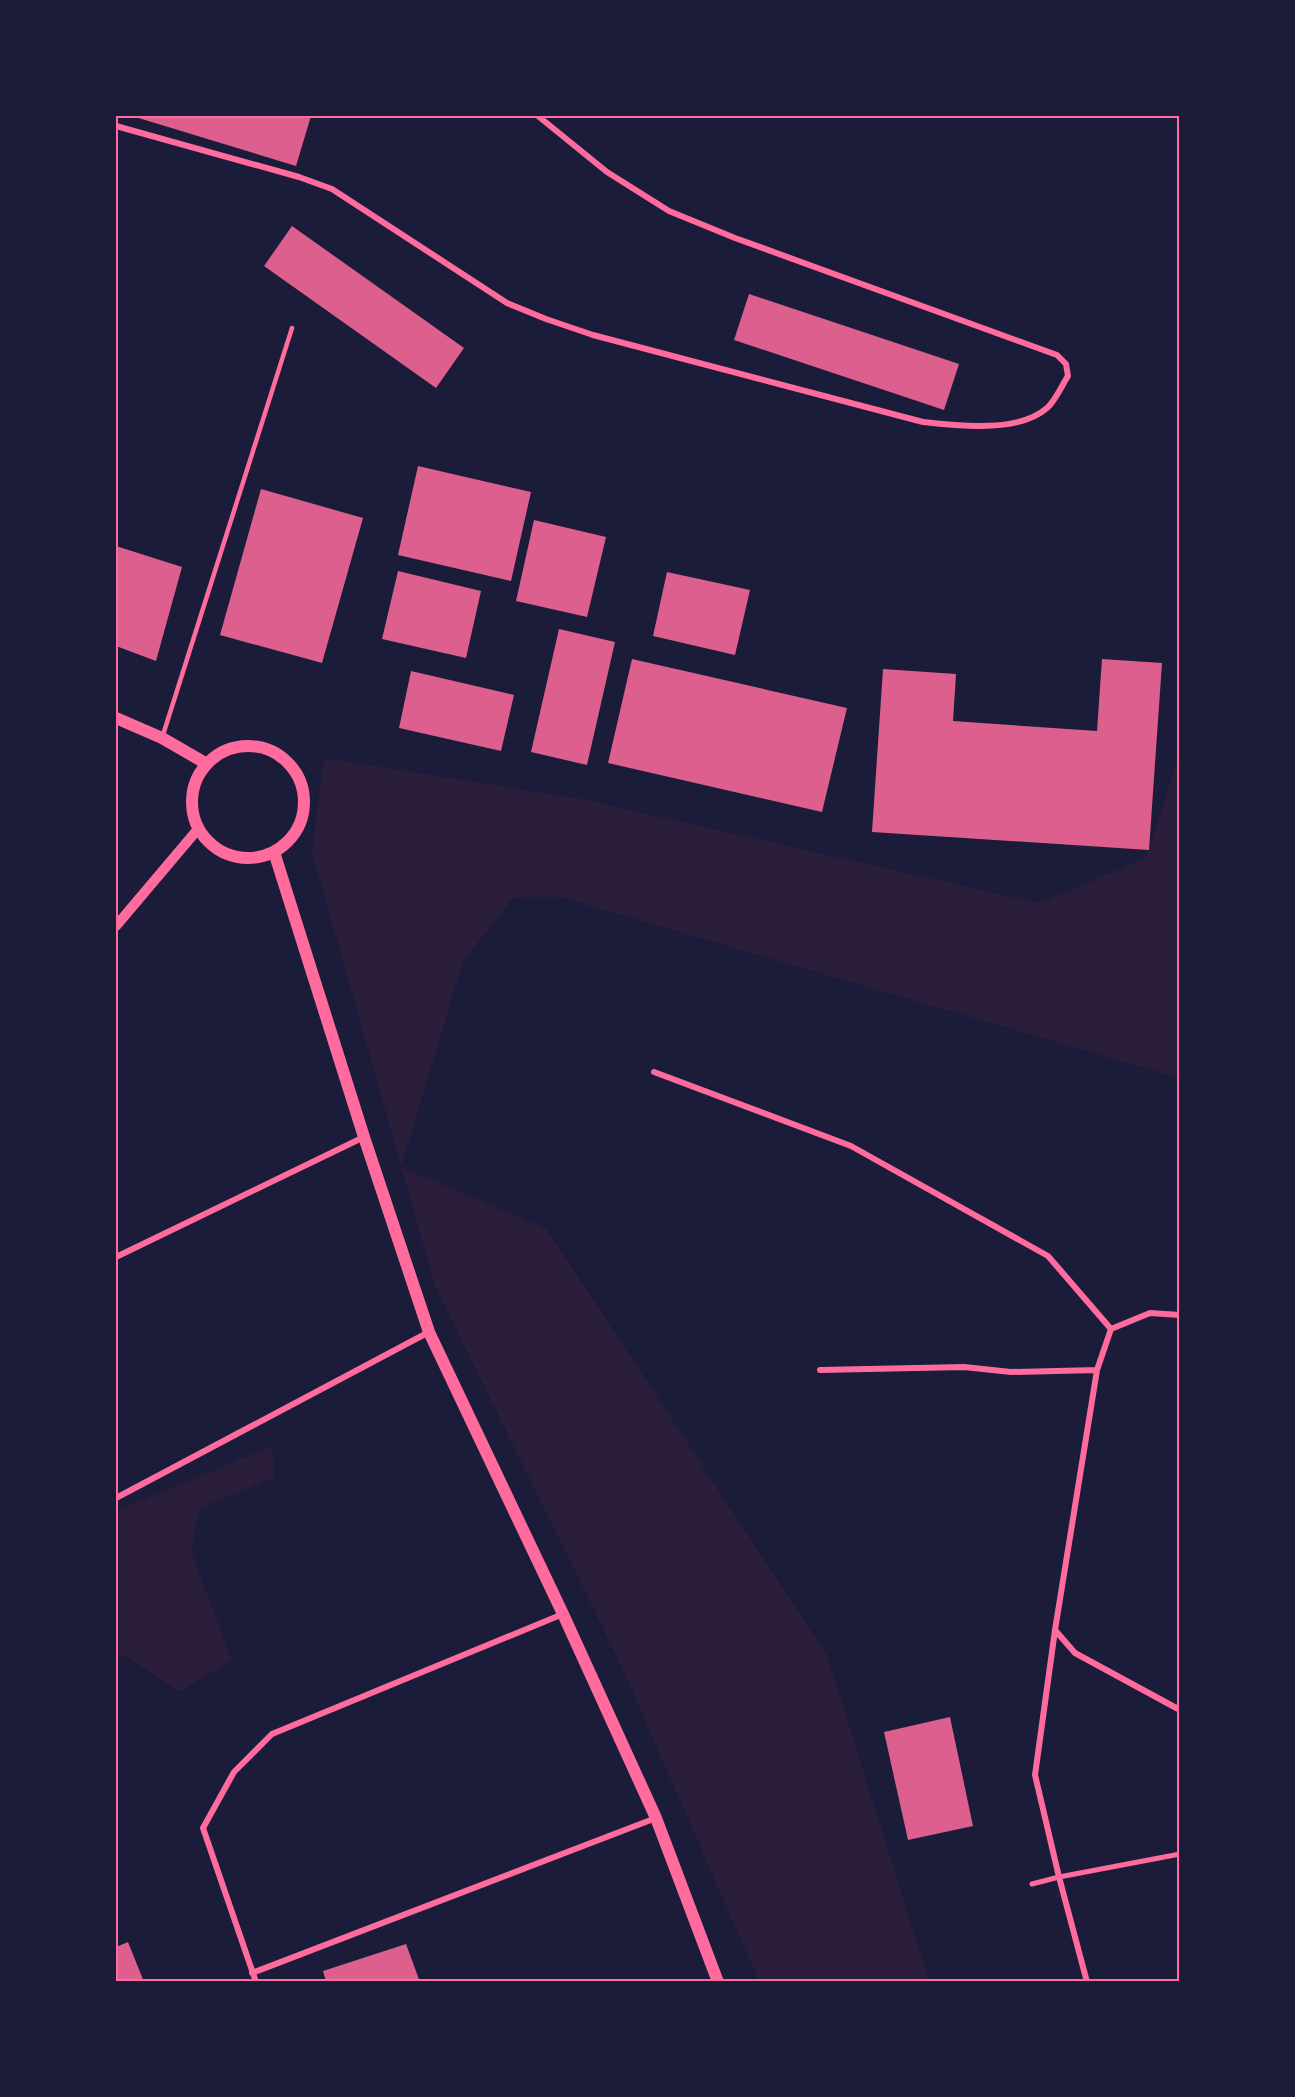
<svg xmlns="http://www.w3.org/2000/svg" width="1295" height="2097" font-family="'Source Sans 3',sans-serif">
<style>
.green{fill:#2a1e3b}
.building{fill:#dd5f8e}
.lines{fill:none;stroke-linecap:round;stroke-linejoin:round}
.service{stroke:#ff6b9d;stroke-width:4.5}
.pedestrian{stroke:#ff6b9d;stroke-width:5}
.minor{stroke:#ff6b9d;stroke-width:6}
.tertiary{stroke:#ff6b9d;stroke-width:10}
.secondary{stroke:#ff6b9d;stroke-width:12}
.neatline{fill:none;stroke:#ff6b9d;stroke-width:2}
</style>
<rect width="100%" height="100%" fill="#1b1b3a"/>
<path class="green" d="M1179 755V1078L560 897H514L463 962 401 1167 546 1228 827 1655 929 1981H759L620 1663 435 1286 312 852 324 758 582 799 1039 903 1146 858Z
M272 1446 274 1477 199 1509 191 1551 232 1660 180 1692 123 1655 116 1654V1511Z"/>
<path class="building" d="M132 116H311L296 166Z
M292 226 464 348 436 388 264 266Z
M749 294 959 364 944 410 734 340Z
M418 466 531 492 511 581 398 555Z
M261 489 363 518 322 663 220 635Z
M534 520 606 537 587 617 516 601Z
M116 546 182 567 156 661 116 646Z
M398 571 481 591 466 658 382 639Z
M667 572 750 590 735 655 653 636Z
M559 629 615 642 587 765 531 752Z
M632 659 847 708 822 812 608 763Z
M1102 659 1162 663 1149 850 872 832 883 669 956 674 953 721 1097 731Z
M411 671 514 695 501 751 399 728Z
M950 1717 973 1826 908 1840 884 1732Z
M128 1942 144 1982H116V1947Z
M406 1944 420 1982H326L323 1971Z"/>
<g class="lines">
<path class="service" d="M162 738 292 328"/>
<path class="pedestrian" d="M1032 1884 1059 1877 1180 1854"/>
<path class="minor" d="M116 126 299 177 332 189 507 303 546 319 593 335 923 422C958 426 1019 433 1047 408 1056 400 1062 385 1068 376L1066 364 1057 355 735 238 669 211 607 172 538 116
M654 1072 851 1146 1048 1256 1111 1329
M116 1257 364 1137
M1180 1315 1150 1313 1111 1329 1097 1370 1055 1630 1075 1653 1180 1710
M820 1370 964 1367 1011 1372 1097 1370
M116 1498 429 1332
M1055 1630 1035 1775 1059 1877 1087 1982
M252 1973 656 1818
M256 1982 203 1828 234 1772 272 1734 563 1614"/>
<path class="tertiary" d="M116 926 198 829"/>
<path class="secondary" d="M116 718 162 738 207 764
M192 802a56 56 0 1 1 112 0a56 56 0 1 1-112 0Z
M274 852 364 1137 429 1332 563 1614 656 1818 718 1982"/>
</g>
<rect width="1295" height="2097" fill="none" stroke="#1b1b3a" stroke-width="234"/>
<rect x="117" y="117" width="1061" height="1863" class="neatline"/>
</svg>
